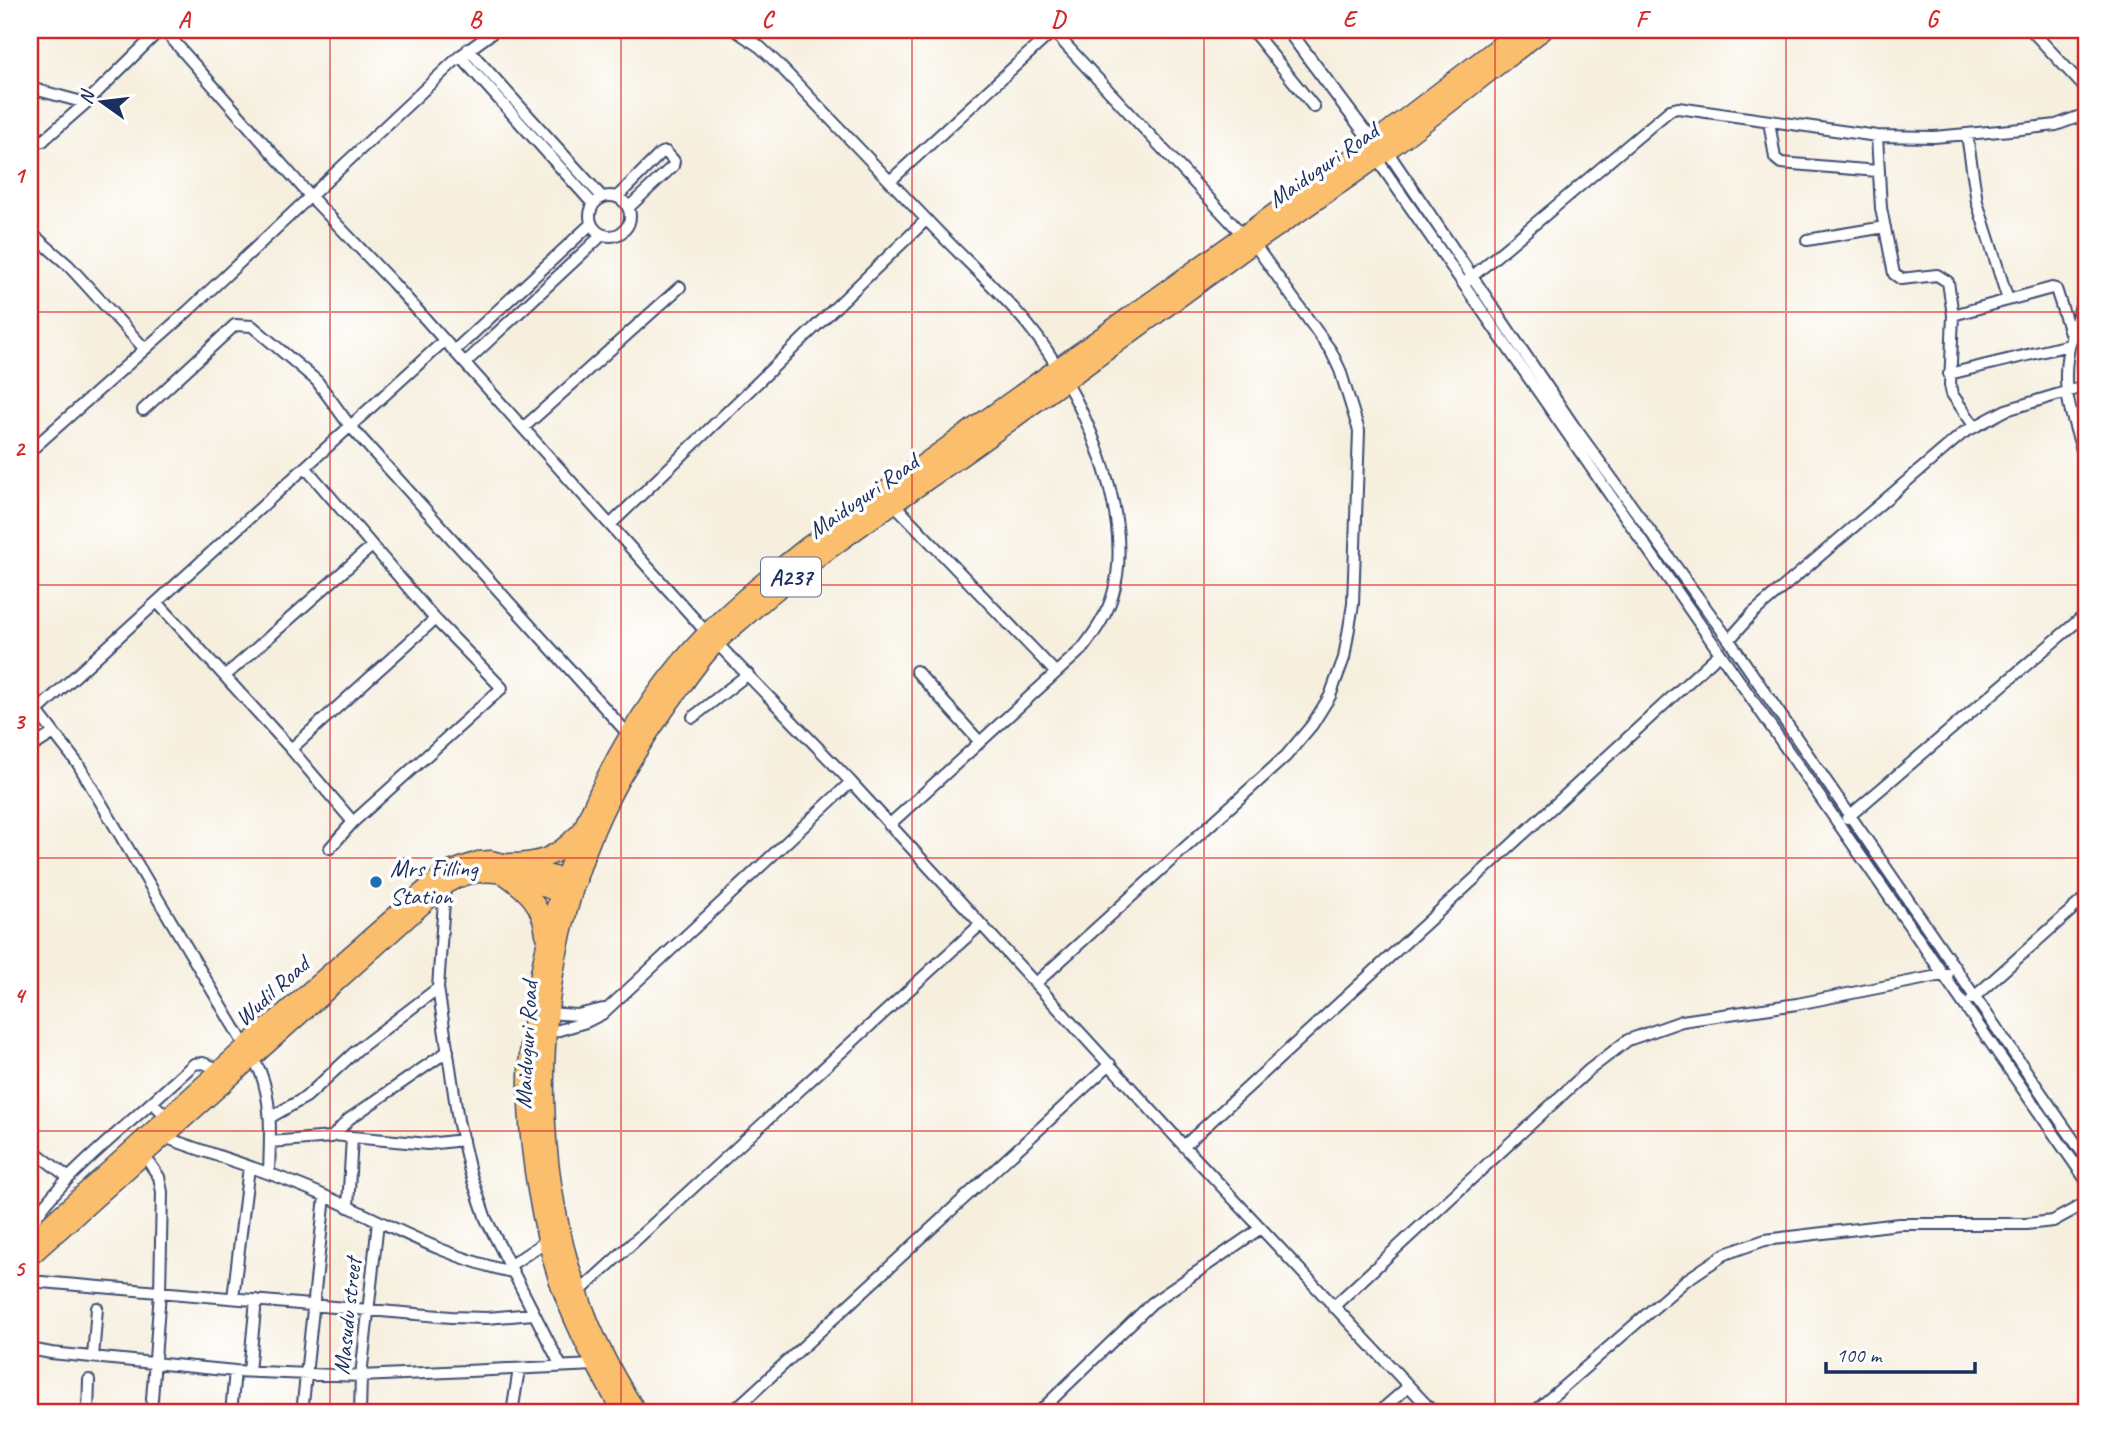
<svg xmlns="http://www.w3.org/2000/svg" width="2116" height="1443" font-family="Caveat,sans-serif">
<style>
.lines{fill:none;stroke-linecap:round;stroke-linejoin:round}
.minor-casing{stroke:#3c4c71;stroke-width:14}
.tertiary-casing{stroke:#3c4c71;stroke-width:16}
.primary-casing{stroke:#3c4c71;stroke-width:19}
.trunk-casing{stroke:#3c4c71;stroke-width:21}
.minor{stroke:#fff;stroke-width:10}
.tertiary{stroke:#fff;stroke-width:12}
.primary{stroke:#fabe6d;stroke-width:16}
.trunk{stroke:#fabe6d;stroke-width:18}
.grid{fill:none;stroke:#d62828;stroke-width:2;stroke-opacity:0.55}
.poi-dot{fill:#1f6fb2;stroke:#fff;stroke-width:2.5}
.labels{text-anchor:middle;stroke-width:7;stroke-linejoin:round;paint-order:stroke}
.shield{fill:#fff;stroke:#5f6d8e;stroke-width:2}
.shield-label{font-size:23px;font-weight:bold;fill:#1b2f5e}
.street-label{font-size:24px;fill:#1b2f5e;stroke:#fff}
.poi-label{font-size:24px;fill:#1b2f5e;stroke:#fff;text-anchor:start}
.neatline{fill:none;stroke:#d62828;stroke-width:2.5}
.grid-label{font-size:23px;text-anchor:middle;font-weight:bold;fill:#d62828}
</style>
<rect width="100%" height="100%" fill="#fff"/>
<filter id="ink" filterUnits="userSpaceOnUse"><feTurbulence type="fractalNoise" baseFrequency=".0143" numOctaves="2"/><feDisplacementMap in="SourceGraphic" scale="14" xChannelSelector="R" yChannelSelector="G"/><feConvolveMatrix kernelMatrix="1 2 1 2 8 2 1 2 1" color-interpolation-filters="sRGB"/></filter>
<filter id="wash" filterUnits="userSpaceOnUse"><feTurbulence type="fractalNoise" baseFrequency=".00686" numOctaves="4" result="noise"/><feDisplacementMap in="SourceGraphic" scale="28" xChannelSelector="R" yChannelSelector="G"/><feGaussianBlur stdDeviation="1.57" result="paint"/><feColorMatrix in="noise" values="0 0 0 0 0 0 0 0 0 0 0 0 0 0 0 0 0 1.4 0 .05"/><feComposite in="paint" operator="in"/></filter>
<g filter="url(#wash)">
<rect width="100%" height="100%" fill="#f6efde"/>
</g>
<g filter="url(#ink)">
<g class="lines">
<g class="minor-casing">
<path id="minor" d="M164 30 310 196 393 283 707 633 851 782 1184 1146 1434 1413
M735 30 760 47 779 65C828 116 876 167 925 218 958 254 997 287 1028 325 1079 387 1137 513 1113 594 1107 615 1095 632 1082 649L889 825
M1052 30 1242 234
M1252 30 1314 107
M2031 30 2086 89
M468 49 602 197
M460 56 593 204
M30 88 86 103
M1769 121 1775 158 1781 163 1878 171
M1877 136 1881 208 1894 274 1901 279 1937 275 1948 282 1953 315 1950 385 1952 394 1975 427
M30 142 43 141 47 137 86 103 160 30
M1387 151 1573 425 1729 640 2086 1158
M1376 158 2086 1180
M890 181 1053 31
M590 216a20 20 0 1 1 40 0a20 20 0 1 1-40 0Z
M617 197 661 153 666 152 674 161 673 166 628 208
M30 232 68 265 144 348
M1807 240 1885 227
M1468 280 1670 110 1678 108 1877 136 1934 137 2021 129 2056 125 2086 114
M2086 290C2078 317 2066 346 2066 374 2065 404 2079 436 2086 464
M2008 300 2052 288 2056 289 2072 339
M1953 315 2008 300 1977 202 1967 135
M454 351 591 224
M465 363 602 235
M1949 374 2069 345
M143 410 235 325 252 326 317 381 350 426 629 735
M523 428 680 287
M30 451 188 311 460 56 496 30
M894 504 1056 673
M610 525 926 220
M157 602 291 749 435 619 305 467
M1729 640 1753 613 1963 433 2006 410 2086 386
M916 671 979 741
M225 676 372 546
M30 702 78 764 260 1071C273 1104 270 1138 269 1173
M37 711 445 340
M693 717 748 674
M30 748 54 733
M291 749 353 822
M1847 818 2086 614
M330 848 353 822 502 688 435 619
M445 886 438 988 458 1120 470 1172 486 1219 561 1366
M1036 983 1286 756 1312 725 1330 696 1344 658 1353 604 1359 431 1340 370 1331 351 1254 244
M1972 999 2086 897
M547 1013 577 1015 603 1009
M546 1034 586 1022 602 1014 851 782
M152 1102 194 1064 203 1063 219 1069
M271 1117 306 1097 357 1050 438 988
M335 1135 352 1137 348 1207
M164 1137C218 1157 273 1172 325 1196 386 1223 446 1258 512 1272
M352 1137 428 1144 463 1140
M270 1142 332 1137 349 1119 448 1051
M1184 1146 1720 653
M30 1148 69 1178
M144 1155 159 1177 162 1192 160 1292 151 1413
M30 1231C38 1197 124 1128 152 1102L166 1116
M509 1266 548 1240
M30 1281 451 1317 487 1318 533 1314
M578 1293 981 924
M233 1298 249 1167
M1333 1307 1589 1070 1628 1040 1682 1021 1797 1004 1948 974
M30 1349 51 1353 235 1371 361 1376 595 1365
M93 1357 97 1308
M249 1371 256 1300
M88 1413 89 1380
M231 1413 235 1371
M302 1413 325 1196
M360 1413 361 1376 378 1222
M512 1413 519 1369
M731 1413 1110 1064
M1038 1413 1152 1303 1261 1228
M1378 1413 1409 1386
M1533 1413 1685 1281 1725 1254 1765 1240 1899 1224H2026L2053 1221 2086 1203"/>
</g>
<g class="tertiary-casing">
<path id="tertiary" d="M1288 30 1364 131 1378 139 1382 145"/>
</g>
<g class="primary-casing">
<path id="primary" d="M30 1241 245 1046 444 872 478 860 491 859 578 881
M30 1258 445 886C491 858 526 884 571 898"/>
</g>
<g class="trunk-casing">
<path id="trunk" d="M509 863C539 863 556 857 577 835
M503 874C527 891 542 904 545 934
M622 1413C595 1364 567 1314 552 1259 535 1194 524 1121 529 1054 541 905 602 740 708 632 739 601 774 573 808 546L1378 139 1520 30
M638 1413C517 1236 517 965 620 779 636 752 653 726 671 701 686 681 700 659 717 642 728 631 741 621 752 611 825 547 907 496 986 439 1074 375 1162 310 1250 246 1296 214 1343 183 1388 150 1441 111 1492 69 1544 30"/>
</g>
<use href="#minor" class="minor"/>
<use href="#tertiary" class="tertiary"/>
<use href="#primary" class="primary"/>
<use href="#trunk" class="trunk"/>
</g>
</g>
<path class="grid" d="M330 30V1413M621 30V1413M912 30V1413M1204 30V1413M1495 30V1413M1786 30V1413M30 312H2086M30 585H2086M30 858H2086M30 1131H2086"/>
<circle class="poi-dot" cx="376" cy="882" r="7"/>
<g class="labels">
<rect class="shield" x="761" y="557.5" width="60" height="39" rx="5"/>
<g class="shield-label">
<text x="791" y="585">A237</text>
</g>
<g class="street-label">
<text transform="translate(1323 165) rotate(-35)" y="8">Maiduguri Road</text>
<text transform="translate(863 496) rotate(-35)" y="8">Maiduguri Road</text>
<text transform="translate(272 991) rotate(-42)" y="8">Wudil Road</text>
<text transform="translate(526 1045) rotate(-87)" y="8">Maiduguri Road</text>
<text transform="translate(347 1316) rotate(-84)" y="8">Masudu street</text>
</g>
<g class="poi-label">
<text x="390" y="876">Mrs Filling<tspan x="390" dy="28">Station</tspan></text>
</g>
</g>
<rect width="2116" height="1443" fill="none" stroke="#fff" stroke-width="77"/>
<g transform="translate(102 102) rotate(284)" stroke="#ffffff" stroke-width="5" paint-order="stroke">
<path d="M0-5L12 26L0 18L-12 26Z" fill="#1b2f5e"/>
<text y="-10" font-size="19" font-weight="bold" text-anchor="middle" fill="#1b2f5e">N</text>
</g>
<path d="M1826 1362v10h149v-10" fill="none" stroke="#1b2f5e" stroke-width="3.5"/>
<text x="1836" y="1362" font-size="21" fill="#1b2f5e" stroke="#ffffff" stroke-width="5" paint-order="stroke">100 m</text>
<rect x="38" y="38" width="2040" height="1366" class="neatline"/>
<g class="grid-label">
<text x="184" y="27">A</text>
<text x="475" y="27">B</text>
<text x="767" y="27">C</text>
<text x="1058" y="27">D</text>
<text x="1349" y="27">E</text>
<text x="1641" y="27">F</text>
<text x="1932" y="27">G</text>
<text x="19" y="183">1</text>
<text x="19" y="456">2</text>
<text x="19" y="729">3</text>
<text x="19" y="1003">4</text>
<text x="19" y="1276">5</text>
</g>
</svg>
